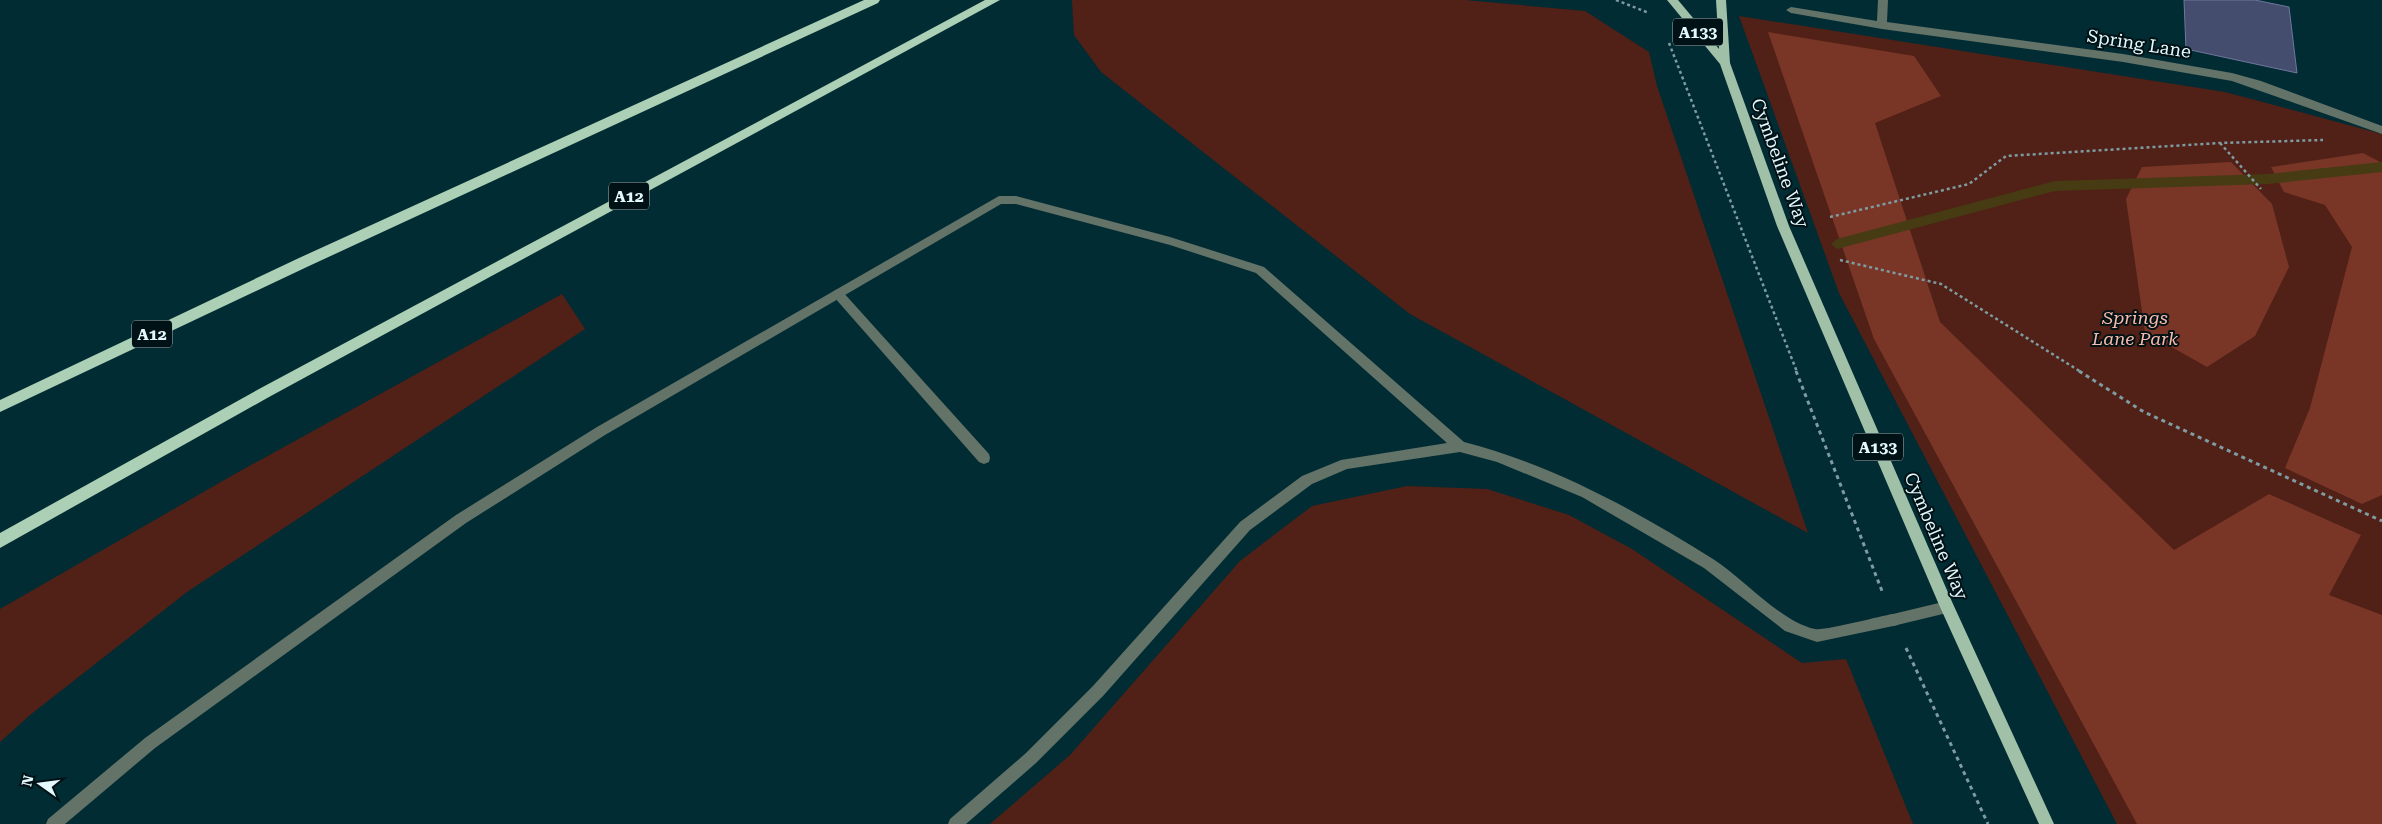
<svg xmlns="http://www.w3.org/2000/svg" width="2382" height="824" font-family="'Roboto Serif',serif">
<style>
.green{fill:#512016}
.forest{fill:#793627}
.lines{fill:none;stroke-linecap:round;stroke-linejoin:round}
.stream{fill:#463b12;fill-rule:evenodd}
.building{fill:#454d6f;stroke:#6e779b}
.path-far1{stroke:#7e9ca2;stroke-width:2.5;stroke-dasharray:3 3;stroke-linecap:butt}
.path{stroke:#7e9ca2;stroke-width:3;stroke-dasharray:4 4;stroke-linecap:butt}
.service{fill:#637367;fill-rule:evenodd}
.minor{fill:#637367;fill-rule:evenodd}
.primary{fill:#a0c0a8;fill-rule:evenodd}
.trunk{fill:#acd0b5;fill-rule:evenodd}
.labels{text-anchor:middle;stroke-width:4;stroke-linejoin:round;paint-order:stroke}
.shield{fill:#011216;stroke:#a0b4b8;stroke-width:1}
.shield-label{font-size:16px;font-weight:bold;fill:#e4f9fe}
.street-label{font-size:18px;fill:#e4f9fe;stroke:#011216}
.park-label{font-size:18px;font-style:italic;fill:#fabbac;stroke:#011216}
</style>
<rect width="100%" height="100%" fill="#022c33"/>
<path class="green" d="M1072 0H1465L1585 11 1649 52 1657 86 1808 533 1410 314 1101 72 1074 35Z
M1739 16 2225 92 2382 134V824H2117L1839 293Z
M562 294 585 329 187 592 30 715 0 742V609L233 475Z
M1407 486 1487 489 1569 515 1632 549 1802 663 1846 659 1913 824H990L1070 755 1240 561 1312 506Z"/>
<path class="forest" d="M1768 32 1914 56 1941 96 1875 123 1940 322 2174 550 2269 494 2361 535 2329 595 2382 615V824H2137L1874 339Z
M2363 153 2382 163V495L2362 504 2285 468 2310 408 2352 247 2325 205 2284 192 2271 167Z
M2231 162 2272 204 2289 267 2255 336 2207 367 2145 332 2126 199 2142 167Z"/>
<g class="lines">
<path class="stream" d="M2382 162V172L2268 184 2055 191 1837 249 1831 244 1837 239 2055 181 2268 174Z"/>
</g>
<path class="building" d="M2184 0H2255L2289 7 2297 73 2186 49Z"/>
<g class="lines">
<path class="path-far1" d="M1616 0 1649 13
M1669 43 1797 372
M2220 143 2261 189
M1830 217 1969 184 2006 156 2220 143 2323 140
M1840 260 1941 284 2081 372"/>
<path class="path" d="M1796 371 1882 591
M2079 371 2144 412 2382 521
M1906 648 1988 824"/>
<path class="service" d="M838 289 842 291 989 454 990 458 989 462 984 464 979 462 834 297 832 294 834 291Z
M1947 601 1952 603 1954 607 1952 611 1947 613 1893 626 1888 625 1886 620 1888 615 1893 614Z"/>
<path class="minor" d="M1878 0H1888L1887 22 2123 54 2232 73 2261 81 2382 126V134L2232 81 2123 62 1882 29 1791 13 1786 10 1791 7 1877 21Z
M999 196H1016L1170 237 1264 267 1464 442C1553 465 1635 510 1713 559 1743 578 1781 622 1815 629 1825 631 1880 616 1893 614L1898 615 1900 620 1898 625 1817 642 1785 631 1704 568 1582 497 1497 462 1460 452 1347 469 1312 484 1250 530 1103 696 1036 763 966 824H948L950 819 1026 753 1093 686 1240 522 1302 476 1341 460 1447 443 1256 273 1170 245 1016 204H1001L605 435 466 523 155 748 65 824H46L48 819 145 738 456 515 597 427Z"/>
<path class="primary" d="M1667 0H1678L1719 49 1716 0H1726L1730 63 1789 226 1953 604 2054 824H2039L1940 607 1777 226 1720 64Z"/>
<path class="trunk" d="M864 0H880L878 3 309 266 0 412V400L299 258Z
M985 0H1000L269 397 0 548V533L259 389Z"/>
</g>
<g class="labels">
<g class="shield">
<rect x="1673" y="18.5" width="50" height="27" rx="4"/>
<rect x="609" y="182.5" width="40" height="27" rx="4"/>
<rect x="132" y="320.5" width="40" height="27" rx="4"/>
<rect x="1853" y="433.5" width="50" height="27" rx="4"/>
</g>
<g class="shield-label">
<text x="1698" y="38">A133</text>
<text x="629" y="202">A12</text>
<text x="152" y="340">A12</text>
<text x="1878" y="453">A133</text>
</g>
<g class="street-label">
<text transform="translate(2139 44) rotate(9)" y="6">Spring Lane</text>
<text transform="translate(1780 163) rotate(70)" y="6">Cymbeline Way</text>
<text transform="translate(1936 536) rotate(67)" y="6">Cymbeline Way</text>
</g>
<g class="park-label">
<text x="2135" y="324">Springs<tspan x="2135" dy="21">Lane Park</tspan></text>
</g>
</g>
<g transform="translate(40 784) rotate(284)" stroke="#011216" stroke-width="4" paint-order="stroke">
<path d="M0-4L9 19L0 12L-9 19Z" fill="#e4f9fe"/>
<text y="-8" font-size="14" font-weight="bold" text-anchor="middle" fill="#e4f9fe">N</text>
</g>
</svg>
